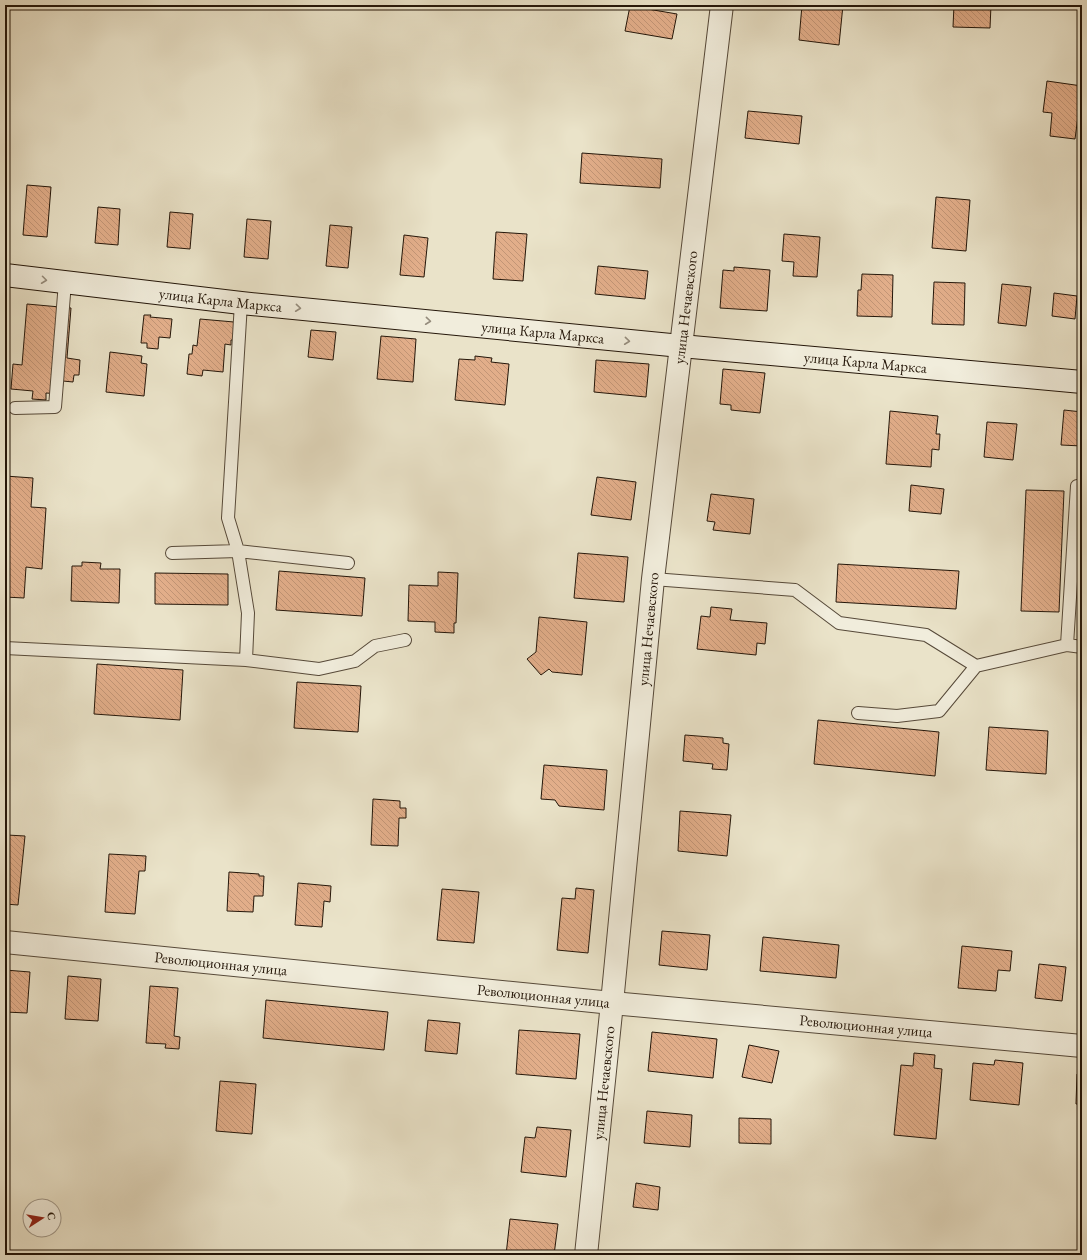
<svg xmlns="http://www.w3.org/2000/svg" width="1087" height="1260" font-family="'EB Garamond',serif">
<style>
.building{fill:url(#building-back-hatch);stroke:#241609}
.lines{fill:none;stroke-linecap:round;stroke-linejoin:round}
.service-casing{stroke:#564939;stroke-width:14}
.minor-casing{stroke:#564939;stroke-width:24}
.tertiary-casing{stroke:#564939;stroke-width:24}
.secondary-casing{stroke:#241609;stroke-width:24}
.service{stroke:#f1eddc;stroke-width:12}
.minor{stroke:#f1eddc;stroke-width:22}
.tertiary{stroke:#f1eddc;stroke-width:22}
.secondary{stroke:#f1eddc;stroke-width:22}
.oneway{stroke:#958c7d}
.labels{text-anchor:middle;stroke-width:3.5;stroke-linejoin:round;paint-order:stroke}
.street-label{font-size:15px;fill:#241609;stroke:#f1eddc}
</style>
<defs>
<pattern id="building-back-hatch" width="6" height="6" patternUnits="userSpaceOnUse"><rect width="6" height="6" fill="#e2ae8a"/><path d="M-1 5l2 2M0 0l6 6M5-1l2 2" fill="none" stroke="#c29576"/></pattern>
</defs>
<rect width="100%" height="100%" fill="#eae3c9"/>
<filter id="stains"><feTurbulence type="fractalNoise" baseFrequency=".005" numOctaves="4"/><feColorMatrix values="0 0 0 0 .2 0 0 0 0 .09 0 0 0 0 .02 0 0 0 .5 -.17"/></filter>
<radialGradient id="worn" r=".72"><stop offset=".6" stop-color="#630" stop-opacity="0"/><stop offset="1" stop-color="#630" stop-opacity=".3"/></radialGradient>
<path class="building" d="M802 5H843L839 45 799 40Z
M954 5H991L990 28 953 27Z
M630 6 677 14 672 39 625 31Z
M1047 81 1082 86 1075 139 1050 136 1052 113 1043 112Z
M748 111 802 116 799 144 745 138Z
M582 153 662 159 660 188 580 183Z
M27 185 51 187 47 237 23 235Z
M936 197 970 200 966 251 932 248Z
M98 207 120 209 118 245 95 243Z
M170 212 193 214 190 249 167 247Z
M247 219 271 221 268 259 244 257Z
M330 225 352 227 348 268 326 266Z
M496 232 527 234 523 281 493 279Z
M784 234 820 237 817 277 793 276 794 262 782 261Z
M404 235 428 238 424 277 400 275Z
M598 266 648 271 645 299 595 294Z
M734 267 770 270 767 311 720 308 723 270 734 271Z
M862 274 893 275 892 317 857 316 858 290H861Z
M934 282 965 283 964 325 932 324Z
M1002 284 1031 287 1026 326 998 323Z
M1054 293 1077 296 1075 319 1052 316Z
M27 304 71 308 67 358 80 360 79 375H74L73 382 63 381 62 394 46 393V400L32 399 33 391 11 389 13 364 22 365Z
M144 315H151L150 317 172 319 170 338 159 337 158 349 147 348V343H141Z
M200 319 234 322 237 341 231 340V345L225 344 223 372 203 370 202 376 187 374 189 354H192L193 345 197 346Z
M311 330 336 332 333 360 308 357Z
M381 336 416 339 413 382 377 379Z
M110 352 142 356 141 363 147 364 144 396 106 392Z
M475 356 492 358 491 362 509 364 505 405 455 400 459 359 475 360Z
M596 360 649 364 646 397 594 392Z
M723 369 765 373 760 413 731 410V405L720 404Z
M1064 410 1082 412V446L1061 445Z
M890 411 938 416 936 434H940L939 450 932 449 931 467 886 464Z
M987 422 1017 424 1013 460 984 457Z
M5 476 33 478 31 507 46 508 42 569 26 567 24 598 5 597Z
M597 477 636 482 631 520 591 515Z
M911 485 944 489 941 514 909 511Z
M1026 490 1064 491 1059 612 1021 611Z
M711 494 754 499 750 534 713 530 715 522 707 521Z
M578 553 628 557 624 602 574 598Z
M82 562 101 563 100 569H120L119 603 71 601 72 566H82Z
M838 564 959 571 956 609 836 602Z
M279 571 365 578 362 616 276 610Z
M438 572 458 573 456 623H454V633L435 632V622L408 621 409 585 438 586Z
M155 573 228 574V605L155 604Z
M711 607 732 609 730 620 767 623 765 644 757 643 756 655 697 649 701 616 710 617Z
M539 617 587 622 582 675 552 672 549 669 541 675 527 659 536 652Z
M97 664 183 670 180 720 94 714Z
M297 682 361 686 358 732 294 728Z
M818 720 939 732 935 776 814 764Z
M989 727 1048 731 1046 774 986 770Z
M685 735 723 738V743L729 744 727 770 712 769 713 764 683 761Z
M544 765 607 770 604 810 559 806 555 800 541 799Z
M373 799 400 801V808H406V818H399L398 846 371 845Z
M680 811 731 815 727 856 678 851Z
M7 835 25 836 18 905 5 904V840H6Z
M109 854 146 856 145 871H139L135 914 105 912Z
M229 872 259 874V876H264L263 896H254L253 912 227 911Z
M298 883 331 886 330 902 324 901 322 927 295 925Z
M576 888 594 890 588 953 557 950 562 898 575 899Z
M442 889 479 892 474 943 437 940Z
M662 931 710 935 707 970 659 965Z
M763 937 839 945 836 978 760 971Z
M962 946 1012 951 1010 971 998 970 996 991 958 988Z
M1039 964 1066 967 1062 1001 1035 998Z
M5 970 30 972 27 1013 5 1012Z
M68 976 101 979 98 1021 65 1019Z
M150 986 178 988 174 1036 180 1037 179 1049 165 1048 166 1044 146 1043Z
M266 1000 388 1012 384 1050 263 1038Z
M428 1020 460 1023 457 1054 425 1051Z
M519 1030 580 1034 576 1079 516 1074Z
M652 1032 717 1039 713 1078 648 1071Z
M749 1045 779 1051 772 1083 742 1077Z
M914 1053 935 1055 934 1068 942 1069 936 1139 894 1135 901 1065 913 1066Z
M995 1060 1023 1063 1019 1105 970 1100 973 1063 994 1065Z
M1077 1074H1082V1104H1076Z
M220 1081 256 1084 252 1134 216 1131Z
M647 1111 692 1115 690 1147 644 1143Z
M739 1118 771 1119V1144L739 1143Z
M537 1127 571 1130 566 1177 521 1172 525 1137 535 1138Z
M636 1183 660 1187 658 1210 633 1207Z
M510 1219 558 1224 554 1255H506Z
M623 1251 652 1254V1255H623Z"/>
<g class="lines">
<g class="service-casing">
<path id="service" d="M241 303 228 518 238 551 248 613 246 660
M15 408 55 407 65 282
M172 553 238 551 348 563
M653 579 795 590 839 623 926 635 976 666 1067 645 1082 647
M1067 645 1077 486 1082 487
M5 648 246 660 319 669 355 661 375 646 405 640
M858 713 897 716 939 711 976 666"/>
</g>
<g class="minor-casing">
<g id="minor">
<path id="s1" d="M586 1255 612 1003 653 579 722 5"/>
</g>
</g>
<g class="tertiary-casing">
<g id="tertiary">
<path id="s2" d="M5 942 612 1003 1082 1046"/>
</g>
</g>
<g class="secondary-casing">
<g id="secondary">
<path id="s3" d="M5 275 241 303 681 346 1082 382"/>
</g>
</g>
<use href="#service" class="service"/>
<use href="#minor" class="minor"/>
<use href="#tertiary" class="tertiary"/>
<use href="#secondary" class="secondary"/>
</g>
<defs><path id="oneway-chevron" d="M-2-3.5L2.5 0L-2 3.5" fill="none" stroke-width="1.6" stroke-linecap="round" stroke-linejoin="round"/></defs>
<g class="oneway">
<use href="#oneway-chevron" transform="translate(44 280) rotate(7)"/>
<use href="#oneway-chevron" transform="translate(298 308) rotate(6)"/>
<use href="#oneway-chevron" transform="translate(428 321) rotate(6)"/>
<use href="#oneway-chevron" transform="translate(627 341) rotate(6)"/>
</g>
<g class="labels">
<g class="street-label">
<text dy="5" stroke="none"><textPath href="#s3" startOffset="217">улица Карла Маркса</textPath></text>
<text dy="5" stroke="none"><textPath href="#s1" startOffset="953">улица Нечаевского</textPath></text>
<text dy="5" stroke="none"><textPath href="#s3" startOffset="541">улица Карла Маркса</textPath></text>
<text dy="5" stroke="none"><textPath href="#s3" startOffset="865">улица Карла Маркса</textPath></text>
<text dy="5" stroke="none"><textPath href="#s1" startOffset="629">улица Нечаевского</textPath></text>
<text dy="5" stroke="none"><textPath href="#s2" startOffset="217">Революционная улица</textPath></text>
<text dy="5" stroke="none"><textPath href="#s2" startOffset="541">Революционная улица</textPath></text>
<text dy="5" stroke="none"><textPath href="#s2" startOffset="865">Революционная улица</textPath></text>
<text dy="5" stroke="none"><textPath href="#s1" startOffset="173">улица Нечаевского</textPath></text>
</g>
</g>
<rect width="1087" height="1260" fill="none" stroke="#eae3c9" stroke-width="20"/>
<rect x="6" y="6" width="1075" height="1248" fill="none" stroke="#241609" stroke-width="2"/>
<rect x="10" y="10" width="1067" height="1240" fill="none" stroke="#241609"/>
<g transform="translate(42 1218) rotate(78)"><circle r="19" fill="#f1eddc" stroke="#9f9788"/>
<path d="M0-3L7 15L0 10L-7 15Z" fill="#8f2418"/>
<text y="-6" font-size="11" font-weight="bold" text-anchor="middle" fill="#241609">С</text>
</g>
<rect width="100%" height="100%" filter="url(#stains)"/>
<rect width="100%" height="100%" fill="url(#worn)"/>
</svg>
